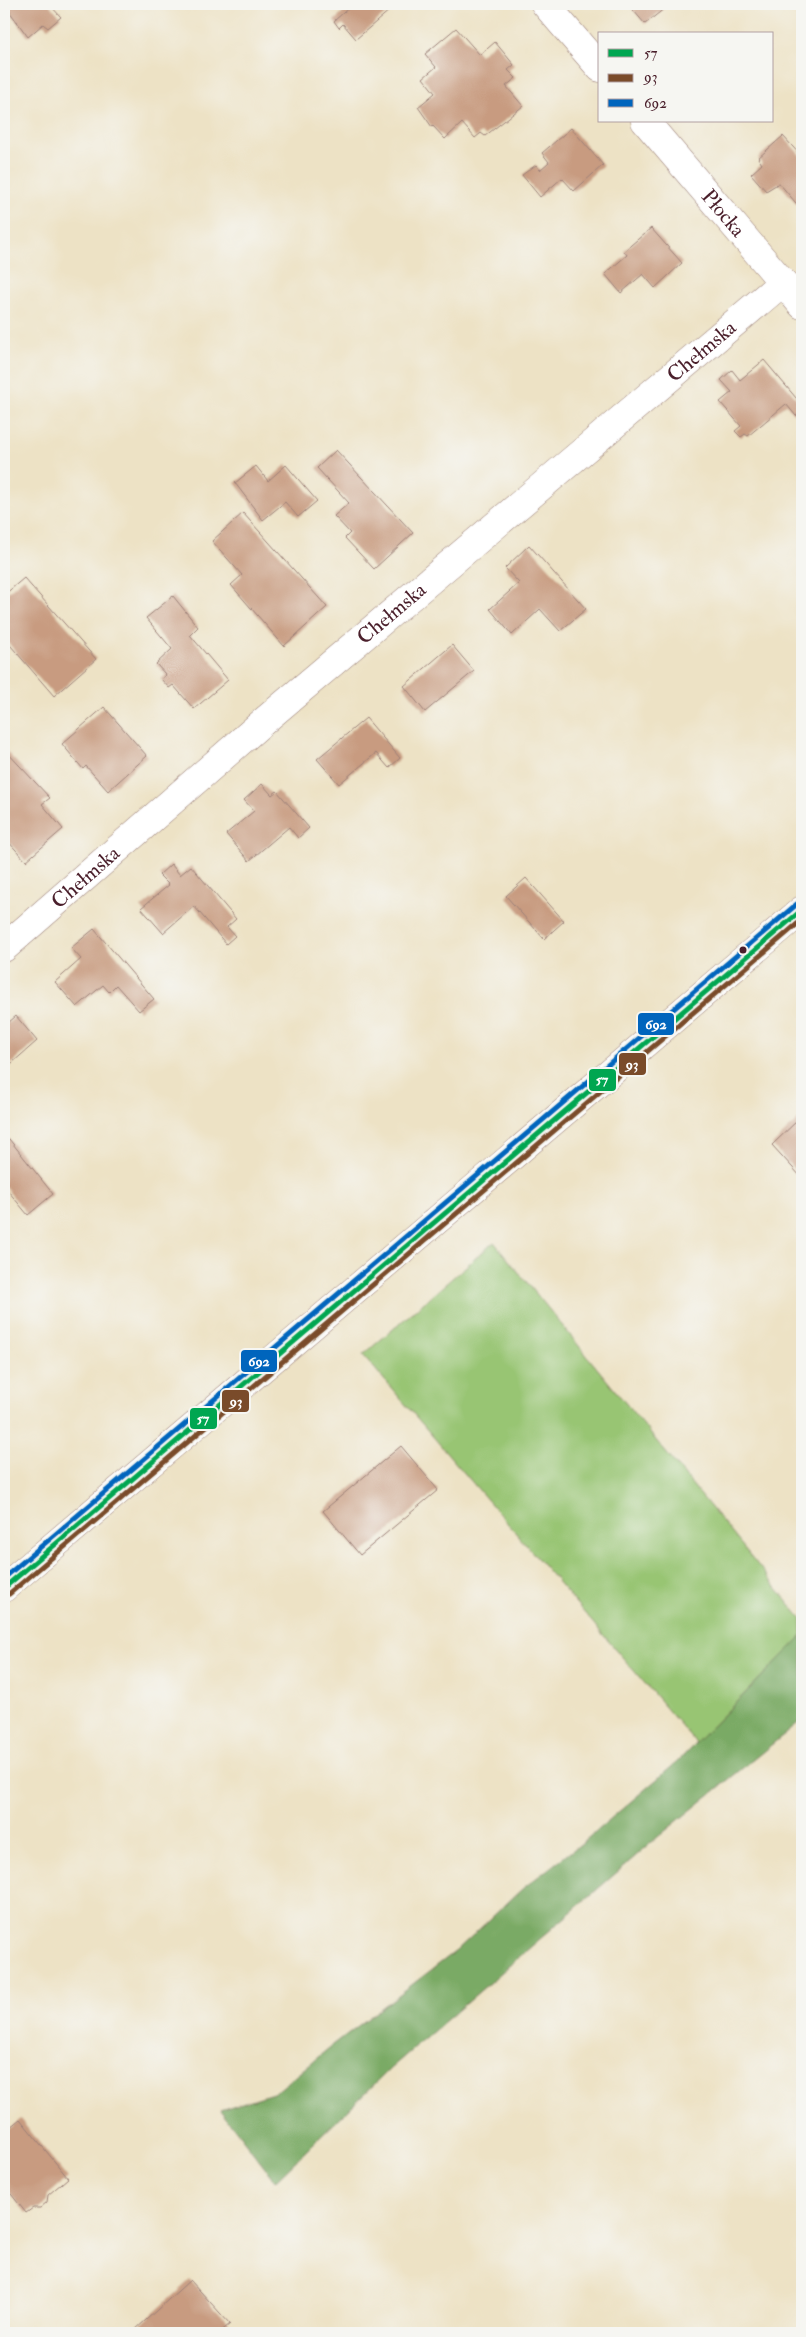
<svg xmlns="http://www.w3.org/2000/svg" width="806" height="2337" font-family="'IM FELL Double Pica',serif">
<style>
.green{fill:#98c573;stroke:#71724f}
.forest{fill:#7aaa65;stroke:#626448}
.building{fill:#c89b80}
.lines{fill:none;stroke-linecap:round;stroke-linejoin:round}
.minor-casing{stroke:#9c8078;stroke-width:29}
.minor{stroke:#fff;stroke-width:28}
.bus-1-casing{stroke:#f6f6f2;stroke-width:9}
.bus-2-casing{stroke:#f6f6f2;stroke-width:9}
.bus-3-casing{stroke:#f6f6f2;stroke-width:9}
.bus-1{stroke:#00a651;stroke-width:5}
.bus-2{stroke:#7a4b2a;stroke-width:5}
.bus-3{stroke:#0065bd;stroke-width:5}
.bus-dot{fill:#4a1f2b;stroke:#f6f6f2;stroke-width:2}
.labels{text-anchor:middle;stroke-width:4;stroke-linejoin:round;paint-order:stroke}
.street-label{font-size:21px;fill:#4a1f2b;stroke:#f6f6f2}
.line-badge{stroke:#f6f6f2;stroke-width:2}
.badge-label{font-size:14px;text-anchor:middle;font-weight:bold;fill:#fff}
</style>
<rect width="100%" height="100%" fill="#f6f6f2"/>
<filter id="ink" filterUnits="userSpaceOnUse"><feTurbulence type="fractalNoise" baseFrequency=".02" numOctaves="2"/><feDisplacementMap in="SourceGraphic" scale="10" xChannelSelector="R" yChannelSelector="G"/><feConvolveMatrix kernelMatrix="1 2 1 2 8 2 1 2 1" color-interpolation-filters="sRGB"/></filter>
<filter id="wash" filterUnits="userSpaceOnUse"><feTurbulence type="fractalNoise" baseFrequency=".0096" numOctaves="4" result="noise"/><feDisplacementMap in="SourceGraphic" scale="20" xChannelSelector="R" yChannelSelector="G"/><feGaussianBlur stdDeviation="1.12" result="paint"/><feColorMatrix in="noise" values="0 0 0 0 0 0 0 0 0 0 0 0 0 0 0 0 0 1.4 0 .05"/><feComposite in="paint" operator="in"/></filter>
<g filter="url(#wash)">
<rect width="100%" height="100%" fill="#ede2c5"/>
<path class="green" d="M494 1242 802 1619V1636L696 1743 363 1355Z"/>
<path class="forest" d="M802 1636V1720L659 1836 391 2068 275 2181 220 2110 276 2092 329 2048 456 1951 522 1889 582 1843 676 1763Z"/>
<g id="blocks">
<path class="building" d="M4 4H49L61 17 48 28 43 24 28 37Z
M353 4H397L356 39 343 24 339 28 334 21Z
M628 4H670L645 24Z
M456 28 480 55 495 42 514 65 508 70 516 78 506 86 523 106 485 136 481 133 475 138 462 123 445 139 433 126 432 127 418 107 435 93 423 78 436 67 425 54Z
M571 128 603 165 574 191 562 178 540 197 522 175 536 165 540 170 549 162 542 153Z
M783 136 802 157 801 209 779 183 766 191 751 174 762 164 758 158Z
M651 228 682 263 655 288 643 274 621 293 605 274 627 255 624 251Z
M764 360 802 405V411L796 416 786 404 748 436 745 434 741 437 735 431 741 426 720 402 732 392 721 380 732 370 740 380Z
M336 450 413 533 374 569 345 538 350 533 334 516 349 503 317 468Z
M286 465 317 501 298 517 285 502 263 520 235 483 256 466 268 481Z
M243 513 327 607 284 646 231 585 242 575 212 541Z
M529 545 586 609 560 631 540 609 512 635 490 609 519 583 505 568Z
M24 578 96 659 54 696 4 638V595Z
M173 596 198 627 190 635 228 680 194 709 173 685 169 688 161 679 166 675 156 664 172 649 146 618Z
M452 645 474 671 425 712 404 686Z
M104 707 147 756 108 791 86 766 83 769 62 744Z
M366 718 400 758 389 768 376 753 339 784 317 759Z
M4 749 50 798 42 804 63 829 26 861 5 838 4 839Z
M262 784 272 795 277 791 309 828 298 838 289 827 249 861 226 834 254 811 244 800Z
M171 864 180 875 191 866 236 919 227 927 235 936 226 944 194 906 163 933 141 908 169 885 159 875Z
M526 878 564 921 544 939 506 896Z
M94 929 154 999 139 1011 116 985 109 992 103 985 77 1007 55 982 81 959 71 948Z
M16 1016 37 1041 4 1070V1018L8 1023Z
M802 1116V1178L772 1145Z
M9 1139 53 1194 28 1215 4 1186V1143Z
M401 1446 438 1490 360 1555 323 1511Z
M20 2119 68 2178 48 2195 47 2202 40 2208H33L26 2213 4 2185V2132Z
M190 2280 230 2324 219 2333H138L135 2330Z"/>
</g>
</g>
<g filter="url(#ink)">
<use href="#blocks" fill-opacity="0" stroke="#9c8078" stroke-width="1"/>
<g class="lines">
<g class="minor-casing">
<g id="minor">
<path d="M545 4 600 68"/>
<path id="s1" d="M645 121 802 305"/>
<path id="s2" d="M4 948 264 721 783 282"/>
<path d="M4 1588 802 910"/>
</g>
</g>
<use href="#minor" class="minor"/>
<g class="bus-1-casing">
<path id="bus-1" d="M4 1588 802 910"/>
</g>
<g class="bus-2-casing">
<path id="bus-2" d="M9 1594 802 920"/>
</g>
<g class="bus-3-casing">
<path id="bus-3" d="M4 1578 797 904"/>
</g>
<use href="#bus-1" class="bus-1"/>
<use href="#bus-2" class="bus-2"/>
<use href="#bus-3" class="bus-3"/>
</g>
</g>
<circle class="bus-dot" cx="743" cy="950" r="4.5"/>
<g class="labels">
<g class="street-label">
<text dy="7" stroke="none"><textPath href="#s1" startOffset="121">Płocka</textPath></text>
<text dy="7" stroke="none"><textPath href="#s2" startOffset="918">Chełmska</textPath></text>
<text dy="7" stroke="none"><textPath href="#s2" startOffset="512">Chełmska</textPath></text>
<text dy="7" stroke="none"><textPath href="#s2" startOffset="108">Chełmska</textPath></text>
</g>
</g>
<g class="line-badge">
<rect x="637" y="1012" width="38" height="24" rx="5" fill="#0065bd"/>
<rect x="618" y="1052" width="29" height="24" rx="5" fill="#7a4b2a"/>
<rect x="588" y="1068" width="29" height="24" rx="5" fill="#00a651"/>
<rect x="240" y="1349" width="38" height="24" rx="5" fill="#0065bd"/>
<rect x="221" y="1389" width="29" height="24" rx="5" fill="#7a4b2a"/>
<rect x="189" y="1407" width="29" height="23" rx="5" fill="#00a651"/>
</g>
<g class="badge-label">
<text x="656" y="1029">692</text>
<text x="632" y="1069">93</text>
<text x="602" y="1084">57</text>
<text x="259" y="1366">692</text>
<text x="236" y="1406">93</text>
<text x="203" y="1423">57</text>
</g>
<rect width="806" height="2337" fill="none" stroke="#f6f6f2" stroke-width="20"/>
<rect x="598" y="32" width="175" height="90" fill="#f6f6f2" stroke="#b1a0a2"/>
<rect x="608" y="49" width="25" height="8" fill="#00a651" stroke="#b1a0a2"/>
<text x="644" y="58" font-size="15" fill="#4a1f2b">57</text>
<rect x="608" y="74" width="25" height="8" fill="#7a4b2a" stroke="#b1a0a2"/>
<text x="644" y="82" font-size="15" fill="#4a1f2b">93</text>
<rect x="608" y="99" width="25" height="8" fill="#0065bd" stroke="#b1a0a2"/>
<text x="644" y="108" font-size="15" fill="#4a1f2b">692</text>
</svg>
